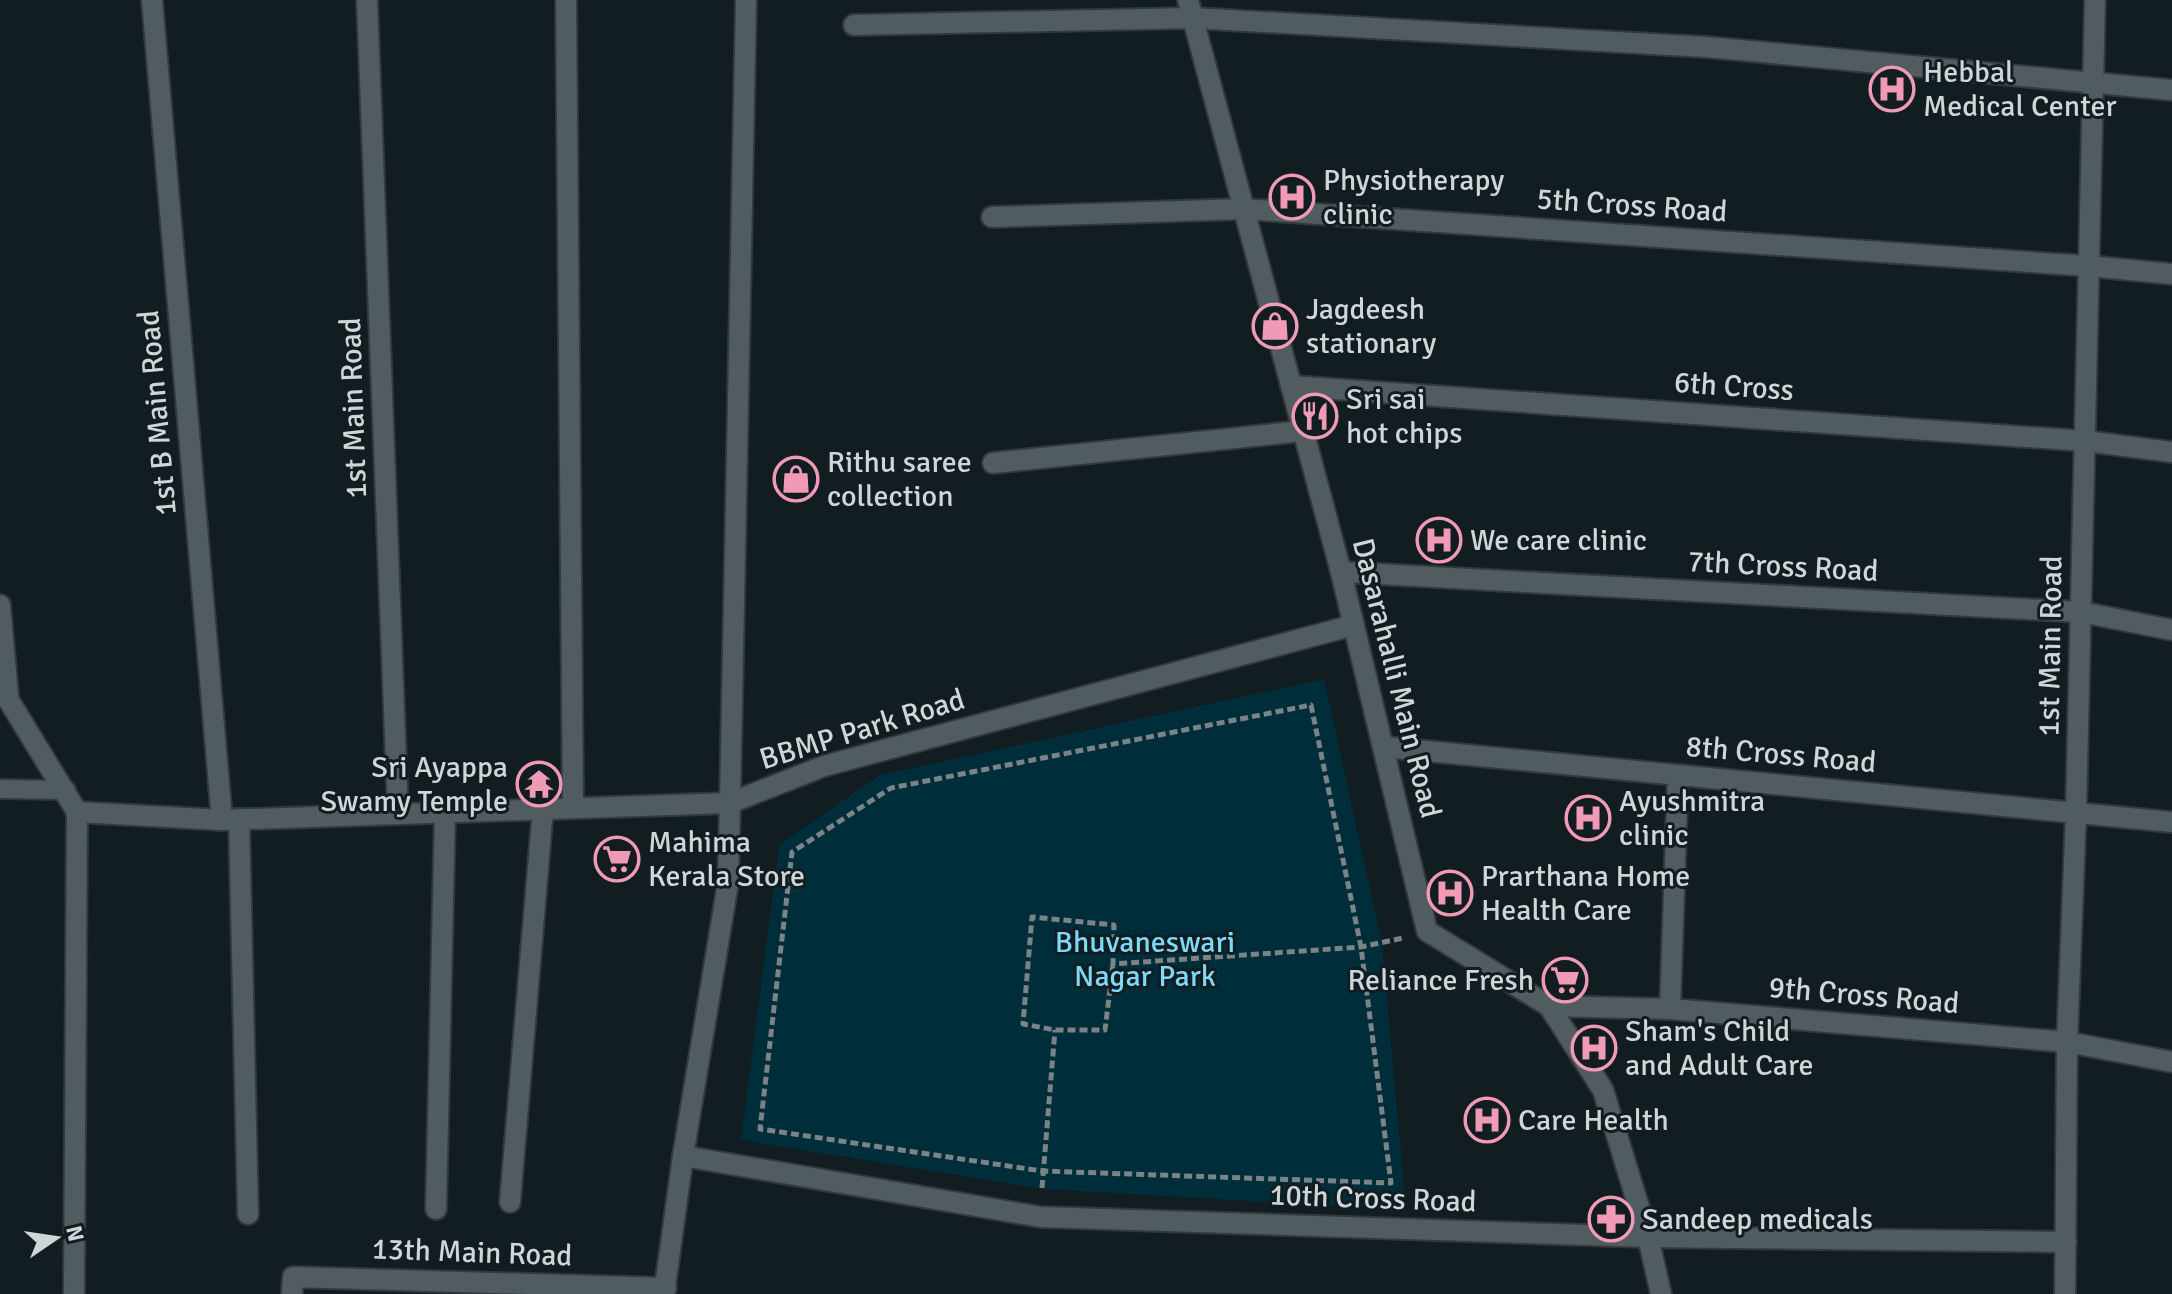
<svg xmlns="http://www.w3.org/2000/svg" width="2172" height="1294" font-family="Signika,sans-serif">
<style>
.green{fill:#002d3a}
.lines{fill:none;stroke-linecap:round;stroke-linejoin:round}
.service-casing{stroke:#32393b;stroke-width:22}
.minor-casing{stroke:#32393b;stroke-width:24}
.tertiary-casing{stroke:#32393b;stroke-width:24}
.path{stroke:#7a8385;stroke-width:5;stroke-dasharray:8 4;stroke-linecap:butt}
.service{stroke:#505c60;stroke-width:18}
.minor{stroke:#505c60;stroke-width:20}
.tertiary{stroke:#505c60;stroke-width:20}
.labels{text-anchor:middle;stroke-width:6;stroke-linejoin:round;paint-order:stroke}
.poi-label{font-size:30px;fill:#cfd6d8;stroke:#121d21;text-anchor:start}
.street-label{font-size:30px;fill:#cfd6d8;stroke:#121d21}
.park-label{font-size:30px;fill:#7ed9f7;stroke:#121d21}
</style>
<rect width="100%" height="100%" fill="#121d21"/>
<path class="green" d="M1324 679 1382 943 1406 1210 1042 1189 741 1140 779 845 880 775Z"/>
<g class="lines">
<g class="service-casing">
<path id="service" d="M0 789 66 790"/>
</g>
<g class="minor-casing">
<path id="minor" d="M152 0 222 820
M367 0 398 814
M566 0 573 807
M854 25 1193 18 1706 47 2172 90
M992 217 1243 209 2089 266 2172 274
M1291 386 2085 441 2172 452
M993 463 1303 431
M1341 572 2081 612 2172 630
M0 605 8 695
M1384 747 2172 822
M730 803 746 0
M239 819 248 1214
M1549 1006 1670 1009 2067 1042 2172 1062
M1670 1009 1678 775
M683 1156 1041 1217 1648 1237 2066 1242
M510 1202 543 808
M436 1209 445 812
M74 1294 77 812
M292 1294 293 1277 666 1288"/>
</g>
<g class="tertiary-casing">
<path id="tertiary" d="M1188 0 1341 572 1427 931 1549 1006 1603 1090 1648 1237 1661 1294
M0 686 77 812 222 820 730 803
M664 1294 683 1156 728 883 730 803 824 766 1354 625
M2065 1294 2067 1042 2076 812 2095 0"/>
</g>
<path class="path" d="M1311 705 1361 947 1391 1183 1042 1171 760 1129 792 852 891 788Z
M1113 964 1105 1030H1055L1023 1024 1032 917 1114 925 1113 964 1361 947 1403 938
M1042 1188 1055 1030"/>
<use href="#service" class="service"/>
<use href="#minor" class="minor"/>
<use href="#tertiary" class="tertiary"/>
</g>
<defs>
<g id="hospital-ring" transform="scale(2.3)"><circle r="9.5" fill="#121d21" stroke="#f09ab6" stroke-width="1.5"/><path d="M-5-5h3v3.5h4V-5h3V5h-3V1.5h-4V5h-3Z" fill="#f09ab6"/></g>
<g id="shop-ring" transform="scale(2.3)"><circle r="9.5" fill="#121d21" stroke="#f09ab6" stroke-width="1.5"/><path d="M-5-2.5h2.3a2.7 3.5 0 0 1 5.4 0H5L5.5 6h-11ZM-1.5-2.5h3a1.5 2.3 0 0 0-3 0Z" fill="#f09ab6"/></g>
<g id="restaurant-ring" transform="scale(2.3)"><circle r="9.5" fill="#121d21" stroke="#f09ab6" stroke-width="1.5"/><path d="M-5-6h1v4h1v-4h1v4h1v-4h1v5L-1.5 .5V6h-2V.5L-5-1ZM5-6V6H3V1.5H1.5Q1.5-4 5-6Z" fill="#f09ab6"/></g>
<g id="temple-ring" transform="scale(2.3)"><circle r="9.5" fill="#121d21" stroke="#f09ab6" stroke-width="1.5"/><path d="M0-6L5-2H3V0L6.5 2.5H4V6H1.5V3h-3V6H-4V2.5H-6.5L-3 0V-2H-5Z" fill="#f09ab6"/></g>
<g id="supermarket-ring" transform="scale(2.3)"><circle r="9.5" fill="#121d21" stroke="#f09ab6" stroke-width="1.5"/><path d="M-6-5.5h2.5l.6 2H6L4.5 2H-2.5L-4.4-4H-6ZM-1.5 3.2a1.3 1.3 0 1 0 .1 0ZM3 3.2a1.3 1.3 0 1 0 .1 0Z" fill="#f09ab6"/></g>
<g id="pharmacy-ring" transform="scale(2.3)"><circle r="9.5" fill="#121d21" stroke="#f09ab6" stroke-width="1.5"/><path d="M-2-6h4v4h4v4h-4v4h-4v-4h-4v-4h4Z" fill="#f09ab6"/></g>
</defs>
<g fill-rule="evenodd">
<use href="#hospital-ring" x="1892" y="89"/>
<use href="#hospital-ring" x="1292" y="197"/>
<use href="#shop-ring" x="1275" y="326"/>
<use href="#restaurant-ring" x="1315" y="416"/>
<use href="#shop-ring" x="796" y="479"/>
<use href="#hospital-ring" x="1439" y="540"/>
<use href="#temple-ring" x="539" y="784"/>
<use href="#hospital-ring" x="1588" y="818"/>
<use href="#supermarket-ring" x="617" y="859"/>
<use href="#hospital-ring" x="1450" y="893"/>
<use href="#supermarket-ring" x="1565" y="980"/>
<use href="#hospital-ring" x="1594" y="1048"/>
<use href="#hospital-ring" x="1487" y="1120"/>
<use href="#pharmacy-ring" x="1611" y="1219"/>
</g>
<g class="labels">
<g class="poi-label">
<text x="1923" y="82">Hebbal<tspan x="1923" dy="34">Medical Center</tspan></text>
<text x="1323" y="190">Physiotherapy<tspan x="1323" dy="34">clinic</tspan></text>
<text x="1306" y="319">Jagdeesh<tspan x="1306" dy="34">stationary</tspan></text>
<text x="1346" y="409">Sri sai<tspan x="1346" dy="34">hot chips</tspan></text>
<text x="827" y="472">Rithu saree<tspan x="827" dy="34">collection</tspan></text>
<text x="1470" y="550">We care clinic</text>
<text x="508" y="777" text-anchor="end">Sri Ayappa<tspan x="508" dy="34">Swamy Temple</tspan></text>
<text x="1619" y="811">Ayushmitra<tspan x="1619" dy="34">clinic</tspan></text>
<text x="648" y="852">Mahima<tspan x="648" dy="34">Kerala Store</tspan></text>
<text x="1481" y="886">Prarthana Home<tspan x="1481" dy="34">Health Care</tspan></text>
<text x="1534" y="990" text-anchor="end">Reliance Fresh</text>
<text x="1625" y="1041">Sham's Child<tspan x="1625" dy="34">and Adult Care</tspan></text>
<text x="1518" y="1130">Care Health</text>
<text x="1642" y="1229">Sandeep medicals</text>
</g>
<g class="street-label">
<text transform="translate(1632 205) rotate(4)" y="10">5th Cross Road</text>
<text transform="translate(1734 386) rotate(4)" y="10">6th Cross</text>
<text transform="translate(353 408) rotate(-92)" y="10">1st Main Road</text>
<text transform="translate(157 413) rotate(-95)" y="10">1st B Main Road</text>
<text transform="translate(1783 566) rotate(3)" y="10">7th Cross Road</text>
<text transform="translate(2050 646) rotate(-89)" y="10">1st Main Road</text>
<text transform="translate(1397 678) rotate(76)" y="10">Dasarahalli Main Road</text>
<text transform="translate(862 729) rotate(-17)" y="10">BBMP Park Road</text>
<text transform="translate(1781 754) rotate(5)" y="10">8th Cross Road</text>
<text transform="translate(1864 995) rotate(5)" y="10">9th Cross Road</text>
<text transform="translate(1373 1198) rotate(2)" y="10">10th Cross Road</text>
<text transform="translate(472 1252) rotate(2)" y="10">13th Main Road</text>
</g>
<g class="park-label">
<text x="1145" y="952">Bhuvaneswari<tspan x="1145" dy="34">Nagar Park</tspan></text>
</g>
</g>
<g transform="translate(56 1238) rotate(77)" stroke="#121d21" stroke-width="6" paint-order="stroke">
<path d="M0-6L14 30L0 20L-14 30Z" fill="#cfd6d8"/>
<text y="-12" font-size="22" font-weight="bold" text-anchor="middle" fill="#cfd6d8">N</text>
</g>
</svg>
